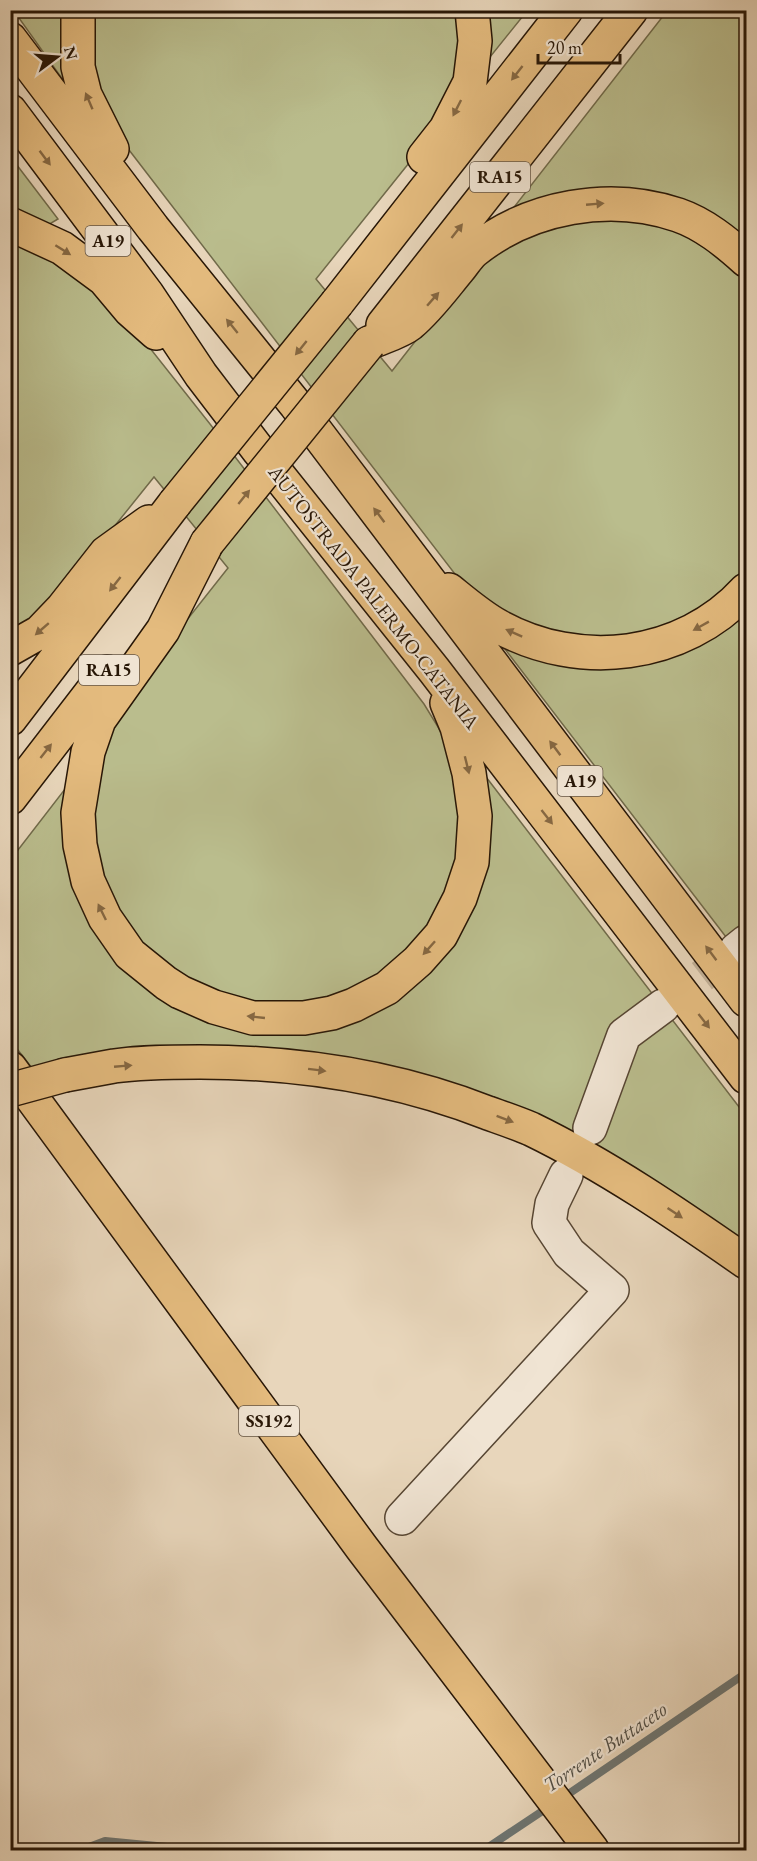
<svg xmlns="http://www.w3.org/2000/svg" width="757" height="1861" font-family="'EB Garamond',serif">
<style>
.grass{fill:#babd8d;stroke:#706a4a;stroke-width:1.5}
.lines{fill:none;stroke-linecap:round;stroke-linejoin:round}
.stream{stroke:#6e7673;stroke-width:8}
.minor-tunnel{stroke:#c1b097;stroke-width:33;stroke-dasharray:33 16;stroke-linecap:butt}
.minor-casing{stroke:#574633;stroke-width:36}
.major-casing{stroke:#271606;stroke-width:36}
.highway-casing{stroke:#271606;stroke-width:36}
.minor{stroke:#f0e4d3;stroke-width:33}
.major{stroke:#e4bb7e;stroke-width:33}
.highway{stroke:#e4bb7e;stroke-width:33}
.highway-bridge-casing{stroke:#271606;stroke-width:36;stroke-linecap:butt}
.highway-bridge{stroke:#e4bb7e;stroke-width:33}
.oneway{fill:#866842}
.labels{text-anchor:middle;stroke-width:4.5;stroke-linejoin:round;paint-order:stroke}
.shield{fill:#f0e4d3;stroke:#635444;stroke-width:1.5}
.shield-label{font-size:18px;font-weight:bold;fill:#271606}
.street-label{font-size:20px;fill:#271606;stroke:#f0e4d3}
.water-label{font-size:21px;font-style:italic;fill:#504e46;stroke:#f0e4d3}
</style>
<rect width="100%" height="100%" fill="#e8d6bb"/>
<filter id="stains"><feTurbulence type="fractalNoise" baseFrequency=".00333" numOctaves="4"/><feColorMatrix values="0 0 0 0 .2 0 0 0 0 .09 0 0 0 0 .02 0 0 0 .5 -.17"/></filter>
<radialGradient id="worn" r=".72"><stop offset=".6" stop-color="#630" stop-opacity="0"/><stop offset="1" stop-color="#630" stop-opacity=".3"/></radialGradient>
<path class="grass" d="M14 11H68V87Z
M89 11H460L456 86 417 153 316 279 392 371 467 275 505 246 541 227 613 214 683 230 742 272 746 278V574L734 588 701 615 616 642 534 631 468 591 116 133 98 97Z
M481 11H527L482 67Z
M667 11H746V245L722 223 511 211Z
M10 156 58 219 48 225 11 211Z
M11 236 38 247 123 314 210 424 424 704 446 740 460 775 462 853 431 928 379 975 348 992 299 1003 254 1004 227 1000 165 970 114 912 91 843 94 782 122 702 228 568 154 477 52 604 11 639Z
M746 606V963L498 640 561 661Z
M483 773 746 1116V1248L441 1082 35 1072 11 1041V859L72 780 95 925 258 1027 425 972Z"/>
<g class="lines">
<path class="stream" d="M561 1799 746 1673
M81 1850 105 1841 198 1850
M484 1850 550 1806"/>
<path class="minor-tunnel" d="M663 1006 736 950"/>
<g class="minor-casing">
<path id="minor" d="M736 950 746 942
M590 1128 624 1035 663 1006
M402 1518 612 1290 569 1253 549 1223 552 1204 566 1175"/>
</g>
<g class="major-casing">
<path id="major" d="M10 1068 362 1548 592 1850"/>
</g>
<g class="highway-casing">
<path id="highway" d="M78 10V67L85 95 112 149
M10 39 153 228 296 405 746 1000
M10 111 147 294 201 375 259 451 434 670 746 1077
M424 157 446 129 470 82 475 41 472 10
M10 224 62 248 104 279 130 310 156 333
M337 303 566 10
M383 325 631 10
M369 343C382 337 400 332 410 324 429 308 444 287 459 269 464 263 468 256 474 251 530 206 610 192 678 215 704 224 726 242 746 260
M207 543 163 630 99 720 88 752 78 813 80 845 88 881 105 918 130 954 166 983 180 992 214 1007 253 1018H304L332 1013 354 1005 387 988 418 961 441 935 460 898 472 862 475 816 469 773 457 727 447 703
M449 590C465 603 480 616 498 626 579 671 683 659 746 590
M10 649 40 632 62 609 106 553 149 522
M10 719 175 503
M10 798 107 672
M65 1075C81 1072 98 1069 114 1066 142 1062 171 1062 200 1062 299 1062 396 1077 488 1113 502 1118 517 1123 531 1129 607 1166 677 1214 746 1262"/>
</g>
<use href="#minor" class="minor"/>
<use href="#major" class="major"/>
<use href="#highway" class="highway"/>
<g class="highway-bridge-casing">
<path id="highway-bridge" d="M175 503 337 303
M207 543 369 343
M10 1090 65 1075"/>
</g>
<use href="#highway-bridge" class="highway-bridge"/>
</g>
<defs><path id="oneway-solid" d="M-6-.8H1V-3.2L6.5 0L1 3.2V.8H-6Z" transform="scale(1.5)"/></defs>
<g class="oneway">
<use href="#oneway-solid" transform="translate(517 73) rotate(128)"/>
<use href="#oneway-solid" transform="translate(89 101) rotate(-113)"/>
<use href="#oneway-solid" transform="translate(457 108) rotate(117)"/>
<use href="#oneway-solid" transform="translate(45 158) rotate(53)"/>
<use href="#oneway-solid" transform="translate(595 204) rotate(-5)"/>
<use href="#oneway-solid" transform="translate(457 231) rotate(-52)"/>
<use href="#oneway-solid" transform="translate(63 250) rotate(32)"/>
<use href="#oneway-solid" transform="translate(433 299) rotate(-49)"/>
<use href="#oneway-solid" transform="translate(232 326) rotate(-129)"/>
<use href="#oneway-solid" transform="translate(301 348) rotate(129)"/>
<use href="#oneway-solid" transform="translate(244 497) rotate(-51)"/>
<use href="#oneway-solid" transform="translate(379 515) rotate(-127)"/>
<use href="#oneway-solid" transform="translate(115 584) rotate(128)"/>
<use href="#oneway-solid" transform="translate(701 626) rotate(151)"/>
<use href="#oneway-solid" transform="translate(42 629) rotate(139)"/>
<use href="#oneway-solid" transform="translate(514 633) rotate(-156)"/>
<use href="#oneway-solid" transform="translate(555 748) rotate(-127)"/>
<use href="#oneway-solid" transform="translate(46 751) rotate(-52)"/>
<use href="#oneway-solid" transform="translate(467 765) rotate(76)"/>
<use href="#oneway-solid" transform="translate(547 817) rotate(52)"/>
<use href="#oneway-solid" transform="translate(102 912) rotate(-116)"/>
<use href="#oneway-solid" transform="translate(429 948) rotate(132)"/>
<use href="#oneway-solid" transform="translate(711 953) rotate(-127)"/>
<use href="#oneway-solid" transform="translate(256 1017) rotate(-174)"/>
<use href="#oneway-solid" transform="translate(704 1021) rotate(52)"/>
<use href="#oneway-solid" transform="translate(123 1066) rotate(-5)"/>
<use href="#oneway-solid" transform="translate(317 1070) rotate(7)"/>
<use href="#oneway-solid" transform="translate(505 1119) rotate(21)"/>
<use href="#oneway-solid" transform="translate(675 1213) rotate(34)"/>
</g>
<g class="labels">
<g class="shield">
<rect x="470" y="162" width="60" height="30" rx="4.5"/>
<rect x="85.5" y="226" width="45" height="30" rx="4.5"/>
<rect x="79" y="655" width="60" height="30" rx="4.5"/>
<rect x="557.5" y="766" width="45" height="30" rx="4.5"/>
<rect x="239" y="1406" width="60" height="30" rx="4.5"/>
</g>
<g class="shield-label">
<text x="500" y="183">RA15</text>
<text x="108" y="247">A19</text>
<text x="109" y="676">RA15</text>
<text x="580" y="787">A19</text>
<text x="269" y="1427">SS192</text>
</g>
<g class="street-label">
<text transform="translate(374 597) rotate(52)" y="7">AUTOSTRADA PALERMO-CATANIA</text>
</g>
<g class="water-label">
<text transform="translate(605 1747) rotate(-34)" y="7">Torrente Buttaceto</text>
</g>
</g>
<rect width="757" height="1861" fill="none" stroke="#e8d6bb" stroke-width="36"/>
<rect x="12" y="12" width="733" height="1837" fill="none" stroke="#271606" stroke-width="3"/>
<rect x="18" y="18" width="721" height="1825" fill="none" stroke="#271606" stroke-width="1.5"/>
<g transform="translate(57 57) rotate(74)" stroke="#f0e4d3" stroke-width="4.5" paint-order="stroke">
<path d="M0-4.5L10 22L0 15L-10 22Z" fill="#271606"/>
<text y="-9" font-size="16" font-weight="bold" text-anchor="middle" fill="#271606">N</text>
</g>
<path d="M538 54v9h82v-9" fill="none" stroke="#271606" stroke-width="3"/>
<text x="547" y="54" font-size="18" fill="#271606" stroke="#f0e4d3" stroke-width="4.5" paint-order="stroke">20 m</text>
<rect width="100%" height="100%" filter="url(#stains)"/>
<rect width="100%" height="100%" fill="url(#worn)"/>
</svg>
